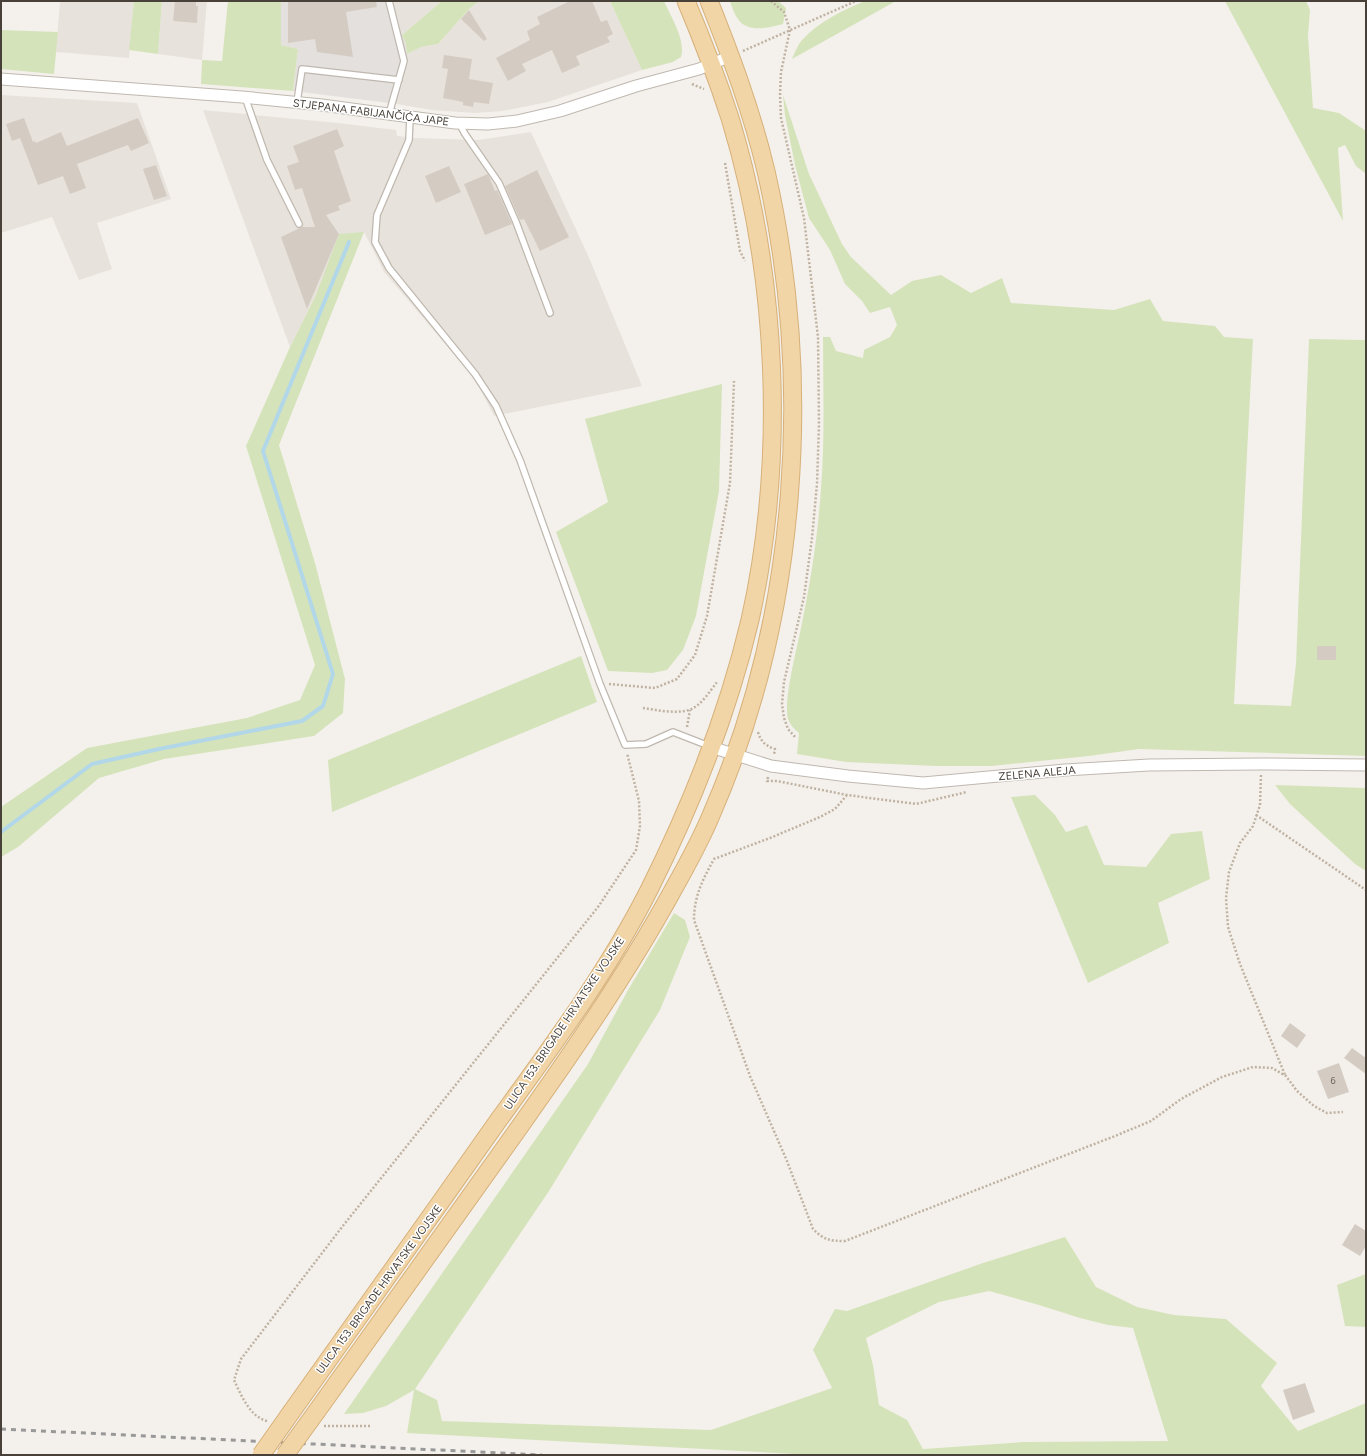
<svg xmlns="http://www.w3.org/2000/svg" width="1367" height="1456" font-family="Figtree,sans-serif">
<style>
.residential{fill:#e7e2db}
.industrial{fill:#e4e0dd}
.green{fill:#d5e3ba;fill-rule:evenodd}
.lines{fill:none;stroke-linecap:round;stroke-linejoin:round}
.stream{stroke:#b1d7e8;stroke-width:4}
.building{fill:#d4ccc3}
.lane-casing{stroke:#bfb8af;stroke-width:8}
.street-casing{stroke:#bfb8af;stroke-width:13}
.primary-casing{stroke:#d6b078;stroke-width:19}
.path{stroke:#bfb2a2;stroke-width:2.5;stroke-dasharray:2 2;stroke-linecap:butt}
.lane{stroke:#fff;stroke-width:5.5}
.street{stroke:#fff;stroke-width:11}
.primary{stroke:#f2d5a7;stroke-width:17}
.rail{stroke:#999;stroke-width:3;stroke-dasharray:5 5;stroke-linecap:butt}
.primary-bridge-casing{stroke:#d6b078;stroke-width:19;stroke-linecap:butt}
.primary-bridge{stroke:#f2d5a7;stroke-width:17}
.labels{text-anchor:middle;stroke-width:3;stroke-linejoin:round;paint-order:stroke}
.number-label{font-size:9px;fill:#6b645c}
.street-label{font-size:11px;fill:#48413a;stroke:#fff}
</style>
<rect width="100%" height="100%" fill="#f4f1ec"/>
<path class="residential" d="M60 1H134L129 58 56 52Z
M162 1H207L202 60 158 54Z
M393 1H442L402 35Z
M479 1H610L642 70 548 102 503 111 474 113 432 110 397 104 407 65V54L421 47 438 44 469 9Z
M1 95 137 103 171 199 97 223 112 269 79 280 52 217 1 233Z
M203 110 338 123 396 130 397 136 415 138 478 140 531 132 590 260 642 386 494 416 475 379 384 272 364 232 316 295 290 347Z"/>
<path class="industrial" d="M281 1H393L402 35 406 44 407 54V65L397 104 293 91 298 49 281 45Z"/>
<path class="green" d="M134 1H162L158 54 129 50Z
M228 1H281V45L298 49 293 91 201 84 202 60 222 61Z
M442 1H479L469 9 438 44 421 47 407 54 406 44 402 35Z
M610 1H664C671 17 686 40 681 57L673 62 642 70Z
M730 1H778L786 8 783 24C769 28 747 33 738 19 734 14 732 7 730 1Z
M865 1H896L792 59C795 52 798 44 803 39 820 21 843 10 865 1Z
M1225 1H1306L1310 10 1308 36 1313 108 1339 113 1366 131V174L1356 166 1345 145 1338 148 1343 221Z
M1 30 58 32 54 74 1 69Z
M783 95 809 174 842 244 851 257 891 295 912 281 941 275 971 293 1002 278 1011 303 1114 310 1150 299 1163 321 1215 326 1224 337 1253 339 1234 704 1291 706 1296 664 1309 339 1366 340V756L1139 749 1089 756 992 766H936L846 762 797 754 799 733C794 729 790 725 788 719 783 699 798 645 802 623 811 579 818 534 821 488 825 438 823 388 823 337H830L836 351 863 358 864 350 890 337 897 325 890 307 870 313 862 301 845 284 830 250 809 218 795 165 785 115Z
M364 232 279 445 315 563 345 679 343 713 314 736 164 759 99 778 18 847 1 857V807L87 748 247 718 300 700 315 665 246 446 290 347 316 295 339 234Z
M722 384 719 491 696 616 683 650 667 670 652 673 608 671 556 532 608 502 585 419Z
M581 656 597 702 332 812 328 760Z
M1275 785 1366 788V871L1355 864 1290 804Z
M1035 795 1055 815 1066 832 1087 825 1104 865 1146 867 1171 834 1202 831 1210 879 1158 903 1169 943 1088 983 1011 797Z
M674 913 685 920 690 937 660 1010 549 1191 415 1389 437 1400 442 1421 711 1430 832 1388 813 1350 835 1309 847 1311 983 1263 1065 1237 1096 1287 1137 1307 1174 1315 1226 1319 1277 1363 1261 1386 1298 1431 1366 1403V1455H814L407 1433 414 1390 386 1406 363 1413 344 1414 588 1064 628 990ZM989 1291 1039 1305 1080 1318 1108 1325 1133 1328 1168 1441 1024 1442 923 1449 907 1420 879 1405 873 1365 866 1338 939 1302Z
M1366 1274V1327L1345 1326 1337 1285Z"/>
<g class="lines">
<path class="stream" d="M1 832 92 764 159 749 302 721 323 706 333 674 263 451 349 242"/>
</g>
<path class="building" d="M175 1 196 2V6H198L197 23 173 21Z
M288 1H376L377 7 346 12 353 57 317 52 315 39 288 43Z
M570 1H592L601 22 607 20 613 34 607 37 610 42 576 56 580 65 562 73 552 50 522 64 526 71 508 81 496 58 530 40 527 31 540 24 537 17Z
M469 10 487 39 484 41 461 19Z
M444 55 472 59 469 79 493 83 489 104 474 102 473 107 463 105V102L443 98 448 69 442 68Z
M24 118 33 142 35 141 36 143 61 132 67 146 138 118 149 143 131 151 128 145 77 164 86 188 70 194 63 176 38 185 20 138 12 141 6 124Z
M337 129 344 146 334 151 351 201 338 206 340 210 326 215 339 234 307 309 281 237 302 227H315L302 188 295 190 287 166 299 162 293 146Z
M156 165 167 196 154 200 143 169Z
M449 166 461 192 436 203 425 176Z
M537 170 569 237 540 251 524 219 520 220 505 186Z
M488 174 495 191 497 190 512 224 485 235 464 184Z
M1317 646H1336V660H1317Z
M1290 1023 1306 1035 1297 1048 1281 1036Z
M1352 1048 1366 1058V1074L1344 1058Z
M1339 1063 1349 1092 1328 1099 1317 1071Z
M1355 1224 1366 1231V1246L1360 1256 1342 1245Z
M1305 1383 1315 1412 1293 1420 1283 1390Z"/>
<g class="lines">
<g class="lane-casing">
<path id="lane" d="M389 1 404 61 389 114
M245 97 267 160 299 224
M297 102 302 69 399 80
M410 117 409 140 377 215 375 242 389 268 475 374 496 406 520 460 600 684 625 745 646 744 673 732 709 746
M459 123 465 134 499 183 516 222 550 313"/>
</g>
<g class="street-casing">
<path id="street" d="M1 79 242 97 322 105 455 123 488 124 517 121 560 111 636 86 699 69 731 56
M711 747 771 766 848 776 923 783 1065 770 1149 765 1261 764 1366 765"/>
</g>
<g class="primary-casing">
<path id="primary" d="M292 1411C361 1314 431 1216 500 1118 553 1045 608 971 649 890 692 804 728 713 750 620 786 459 778 275 730 118 717 78 702 39 686 1
M317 1411C384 1318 450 1225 516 1132 572 1053 627 974 673 890 687 865 701 840 712 813 798 615 814 381 766 171 752 112 731 56 709 1"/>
</g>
<path class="path" d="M771 1 784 12 790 30 781 72 780 95 781 118 804 218 818 337 819 425 817 484 812 538 804 597 784 682 782 704 784 718 788 729 796 738
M743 51 856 1
M692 84 704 89
M725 163 740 251 745 261
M609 684 655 688 677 679 695 655 707 616 730 483 734 381
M643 708C657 710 674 714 689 710 700 707 711 690 717 682
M687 727 690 710
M758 732C761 742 766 746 775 749L774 755
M1261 775 1260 805 1253 826 1240 843 1229 872 1226 898 1228 927 1240 964 1285 1075
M768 777 767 781H777L847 795 916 804 967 792
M847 795 835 809 820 817 770 838 714 859C703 879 694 896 694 920L750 1076 787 1161 813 1229C824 1240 830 1241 845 1241L1115 1136 1151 1121 1181 1099 1222 1077 1253 1067 1272 1068 1286 1076 1297 1091 1314 1106 1327 1113 1343 1112
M1256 815 1366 890
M267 1421C250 1417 241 1395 234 1380L241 1359 342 1227 598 907 636 850 640 826 639 801 627 753
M324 1426H371"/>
<use href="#lane" class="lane"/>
<use href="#street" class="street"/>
<use href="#primary" class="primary"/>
<path class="rail" d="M1 1429 542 1455"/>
<g class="primary-bridge-casing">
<path id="primary-bridge" d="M261 1455 292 1411
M285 1455 317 1411"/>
</g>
<use href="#primary-bridge" class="primary-bridge"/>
</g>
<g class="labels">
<g class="number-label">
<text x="1333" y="1084">6</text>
</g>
<g class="street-label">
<text transform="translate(371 112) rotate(7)" y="4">STJEPANA FABIJANČIĆA JAPE</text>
<text transform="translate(1037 773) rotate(-5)" y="4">ZELENA ALEJA</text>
<text transform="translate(564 1023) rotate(-56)" y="4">ULICA 153. BRIGADE HRVATSKE VOJSKE</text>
<text transform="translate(379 1289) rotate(-54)" y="4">ULICA 153. BRIGADE HRVATSKE VOJSKE</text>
</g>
</g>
<rect width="1367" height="1456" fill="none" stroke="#48413a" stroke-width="4"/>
</svg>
